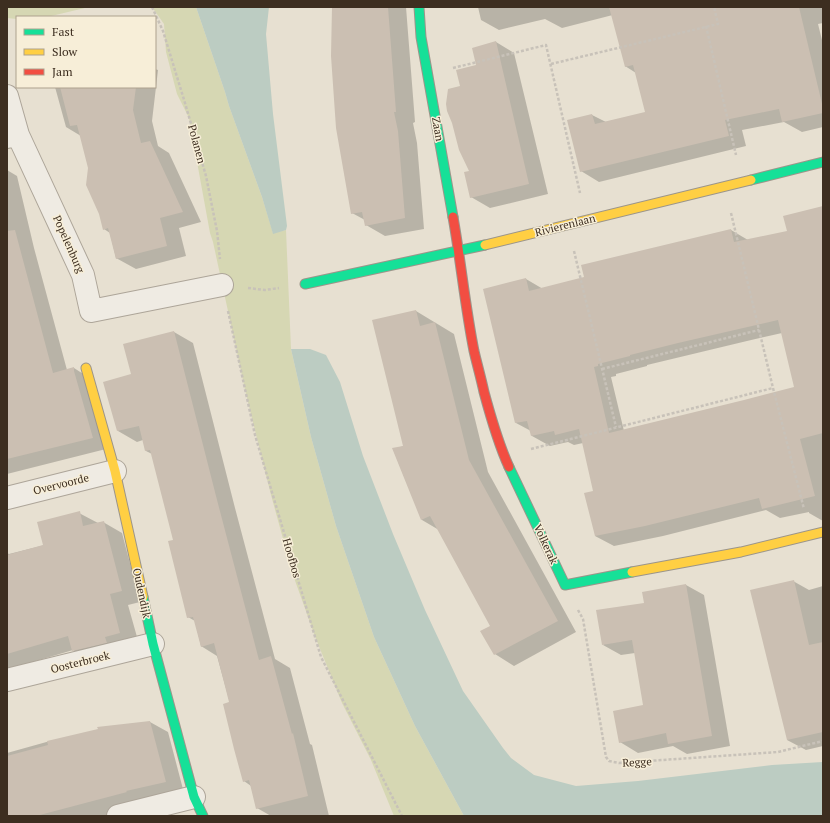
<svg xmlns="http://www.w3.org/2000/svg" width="830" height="823" font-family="'PT Serif',serif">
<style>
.green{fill:#d6d7b3}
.water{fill:#bcccc2}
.shadow{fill:#0003;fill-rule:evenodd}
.building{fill:#cbbfb2;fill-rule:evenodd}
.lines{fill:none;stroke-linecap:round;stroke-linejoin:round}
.street-casing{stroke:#ada599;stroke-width:24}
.fast-casing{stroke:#9c958a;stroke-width:11}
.slow-casing{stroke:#9c958a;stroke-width:11}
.jam-casing{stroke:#9c958a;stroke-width:11}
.path{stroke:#c8c2b9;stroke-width:2.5;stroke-dasharray:3 2;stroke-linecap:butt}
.street{stroke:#efebe3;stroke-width:22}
.fast{stroke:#16e098;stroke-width:9}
.slow{stroke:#ffcf43;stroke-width:9}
.jam{stroke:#f24e42;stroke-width:9}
.labels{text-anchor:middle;stroke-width:3;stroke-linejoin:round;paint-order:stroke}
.street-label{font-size:11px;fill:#3d2e20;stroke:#f7eed8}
</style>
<rect width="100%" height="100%" fill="#e7e0d1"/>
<path class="green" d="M7 7H89L47 17H17V19L7 18Z
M152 7H196L225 92 229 106 262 197 273 233 286 230 291 349 311 437 336 526 374 637 415 726 464 816H394L371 760 342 703 316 639 293 575 271 495 246 394 213 242 210 233 189 118 177 94 166 52 164 24Z"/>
<path class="water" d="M196 7H269L266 34 273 114 287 226 286 230 273 234 262 197 229 106 225 92Z
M291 349H310L326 355 340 382 363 456 393 534 425 610 463 691 503 748 511 758 534 775 576 786 638 781 772 765 823 762V816H607L561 815 557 816H464L415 726 374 637 336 526 311 437Z"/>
<path class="shadow" d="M333 7H406L415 122 413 123 417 143 424 229 385 236 366 225 365 220 352 213Z
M478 7H644L562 28 545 19 499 30 481 20Z
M701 7H823V23L818 24 823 44V127L802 132 784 122 742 130 746 146 599 182 581 171 568 121 592 115 606 122 646 113 636 73 625 66Z
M496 42 514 53 548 194 490 208 471 197 470 172 461 87Z
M155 69 158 70 152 121 158 146 169 153 201 222 179 228 186 256 136 269 116 258 110 233 104 229 81 136 66 127 55 87H155Z
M7 170 17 176 34 248 67 370 74 368 91 379 110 448 7 474Z
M823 207V521L809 513V512L780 518 766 510 663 536 614 546 595 536 594 492 583 443 574 445 568 442 550 446 532 436 531 431 516 423 526 279 543 289 585 278 731 230 748 240 788 232ZM782 333 796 388 624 431 611 377 616 376V374L647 366V365L747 341Z
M416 311 454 334 488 472 576 632 514 666 495 654 491 626 439 530 422 520 393 449 404 446Z
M174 332 193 343 235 508 275 659 290 668 310 744 312 745 329 816H271L257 808 251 786 244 781 230 703 217 656 201 646 195 621 188 617 174 540 152 454 146 451 143 440 137 442 118 431 132 375Z
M79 513 98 523 103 522 122 533 140 602 128 605 139 644 92 661 73 650 36 661 40 674 7 684V553L9 554 45 545Z
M793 581 809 590 823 586V746L806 750 787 740Z
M686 585 704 595 730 746 687 754 673 746 638 753 620 742 644 705 635 653 621 655 603 645 645 604Z
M150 722 168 732 184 793 130 816H7V753L50 741Z"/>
<path class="building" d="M332 7H388L396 112H394L398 131 405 218 365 226 362 212 351 214 336 128 331 56Z
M609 7H799L823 108V113L782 122 779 109 725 120 729 136 580 172 567 120 592 114 595 124 645 112 633 65 625 67Z
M496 41 529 184 470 198 464 172 469 171 459 150 452 123 447 111 446 104 448 89 460 86 456 70 476 65 472 48Z
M60 87H136L133 110 141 143 150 141 183 212 160 218 167 246 116 259 108 228 103 230 99 214 86 185 88 168 77 125 70 126Z
M823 206V433L800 439 815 496 762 509 759 498 645 526 595 536 584 493 593 491 579 429 555 435 554 431 531 436 527 421 515 423 483 289 526 278 529 291 584 277 581 265 731 229 734 242 787 231 783 216ZM778 320 794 387 744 400 609 433 594 367 598 366V364L630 356V355L678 343Z
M15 230 53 373 74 367V371L93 438 7 459V231Z
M416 310 420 326 435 322 469 460 558 621 494 655 480 631 490 626 430 516 421 520 392 448 403 446 372 320Z
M174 331 216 496 259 660 271 656 292 734 293 733 308 796 256 809 249 780 243 782 234 749 223 704 229 702 214 643 201 647 193 617 187 618 168 541 173 540 150 450 145 451 139 426 117 431 103 382 131 374 123 344Z
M80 511 83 526 104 521 122 591 110 594 120 633 105 637 107 643 72 651 68 636 7 654V555L43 545 37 522Z
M794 580 809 645 823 642V732L787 740 750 590Z
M686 584 712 736 668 744 666 733 619 743 613 711 643 705 632 640 602 645 596 610 644 603 642 592Z
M150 721 166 782 126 791 127 792 36 816H7V756L48 745 47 741 98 729 97 727Z"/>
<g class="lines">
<g class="street-casing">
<path id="street" d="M7 96 18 135
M7 137 18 135 83 275 91 311 222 285
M7 498 115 471
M7 680 153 644
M118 816 194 797"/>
</g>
<g class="fast-casing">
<path id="fast" d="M419 7 421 37 453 217
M751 180 823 162
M305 284 485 245
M509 467 565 585 632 572
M143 597 153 644 194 797 203 816"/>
</g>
<g class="slow-casing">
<path id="slow" d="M485 245 751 180
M86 368 115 471 143 597
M632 572 741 552 823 532"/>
</g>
<g class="jam-casing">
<path id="jam" d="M453 217C461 262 465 306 474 351 477 364 481 378 484 392 491 418 498 443 509 467"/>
</g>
<path class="path" d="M152 7 163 31 185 103 206 176 217 231 220 259
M706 26 736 155
M551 64 718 24 714 7
M453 68 546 45 580 193
M731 213 773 388 804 509
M574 251 616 427
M248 288 265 290 279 288
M228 311 255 435 321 657 402 816
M602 369 759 330
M531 449 773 388
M578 610 583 619 606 757 609 761 619 763 778 752 823 741"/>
<use href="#street" class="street"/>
<use href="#fast" class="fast"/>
<use href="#slow" class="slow"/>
<use href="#jam" class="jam"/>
</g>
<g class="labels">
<g class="street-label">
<text transform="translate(438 129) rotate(80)" y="4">Zaan</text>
<text transform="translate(197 144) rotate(75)" y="4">Polanen</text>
<text transform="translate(565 225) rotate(-14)" y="4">Rivierenlaan</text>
<text transform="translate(69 244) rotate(66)" y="4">Popelenburg</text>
<text transform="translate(61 484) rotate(-14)" y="4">Overvoorde</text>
<text transform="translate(546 544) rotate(65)" y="4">Volkerak</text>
<text transform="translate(292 558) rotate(74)" y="4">Hoofbos</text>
<text transform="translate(142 593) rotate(78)" y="4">Oudendijk</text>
<text transform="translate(80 662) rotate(-14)" y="4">Oosterbroek</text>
<text transform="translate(637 762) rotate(-3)" y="4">Regge</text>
</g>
</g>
<rect width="830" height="823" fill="none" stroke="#3d2e20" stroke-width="16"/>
<rect x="16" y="16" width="140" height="72" fill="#f7eed8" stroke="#ada18e"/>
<rect x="24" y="29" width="20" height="6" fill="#16e098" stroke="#ada18e"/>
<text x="52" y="36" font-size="12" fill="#3d2e20">Fast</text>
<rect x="24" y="49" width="20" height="6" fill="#ffcf43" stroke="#ada18e"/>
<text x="52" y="56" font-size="12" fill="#3d2e20">Slow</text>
<rect x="24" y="69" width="20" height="6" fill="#f24e42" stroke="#ada18e"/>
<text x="52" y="76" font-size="12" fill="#3d2e20">Jam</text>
</svg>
